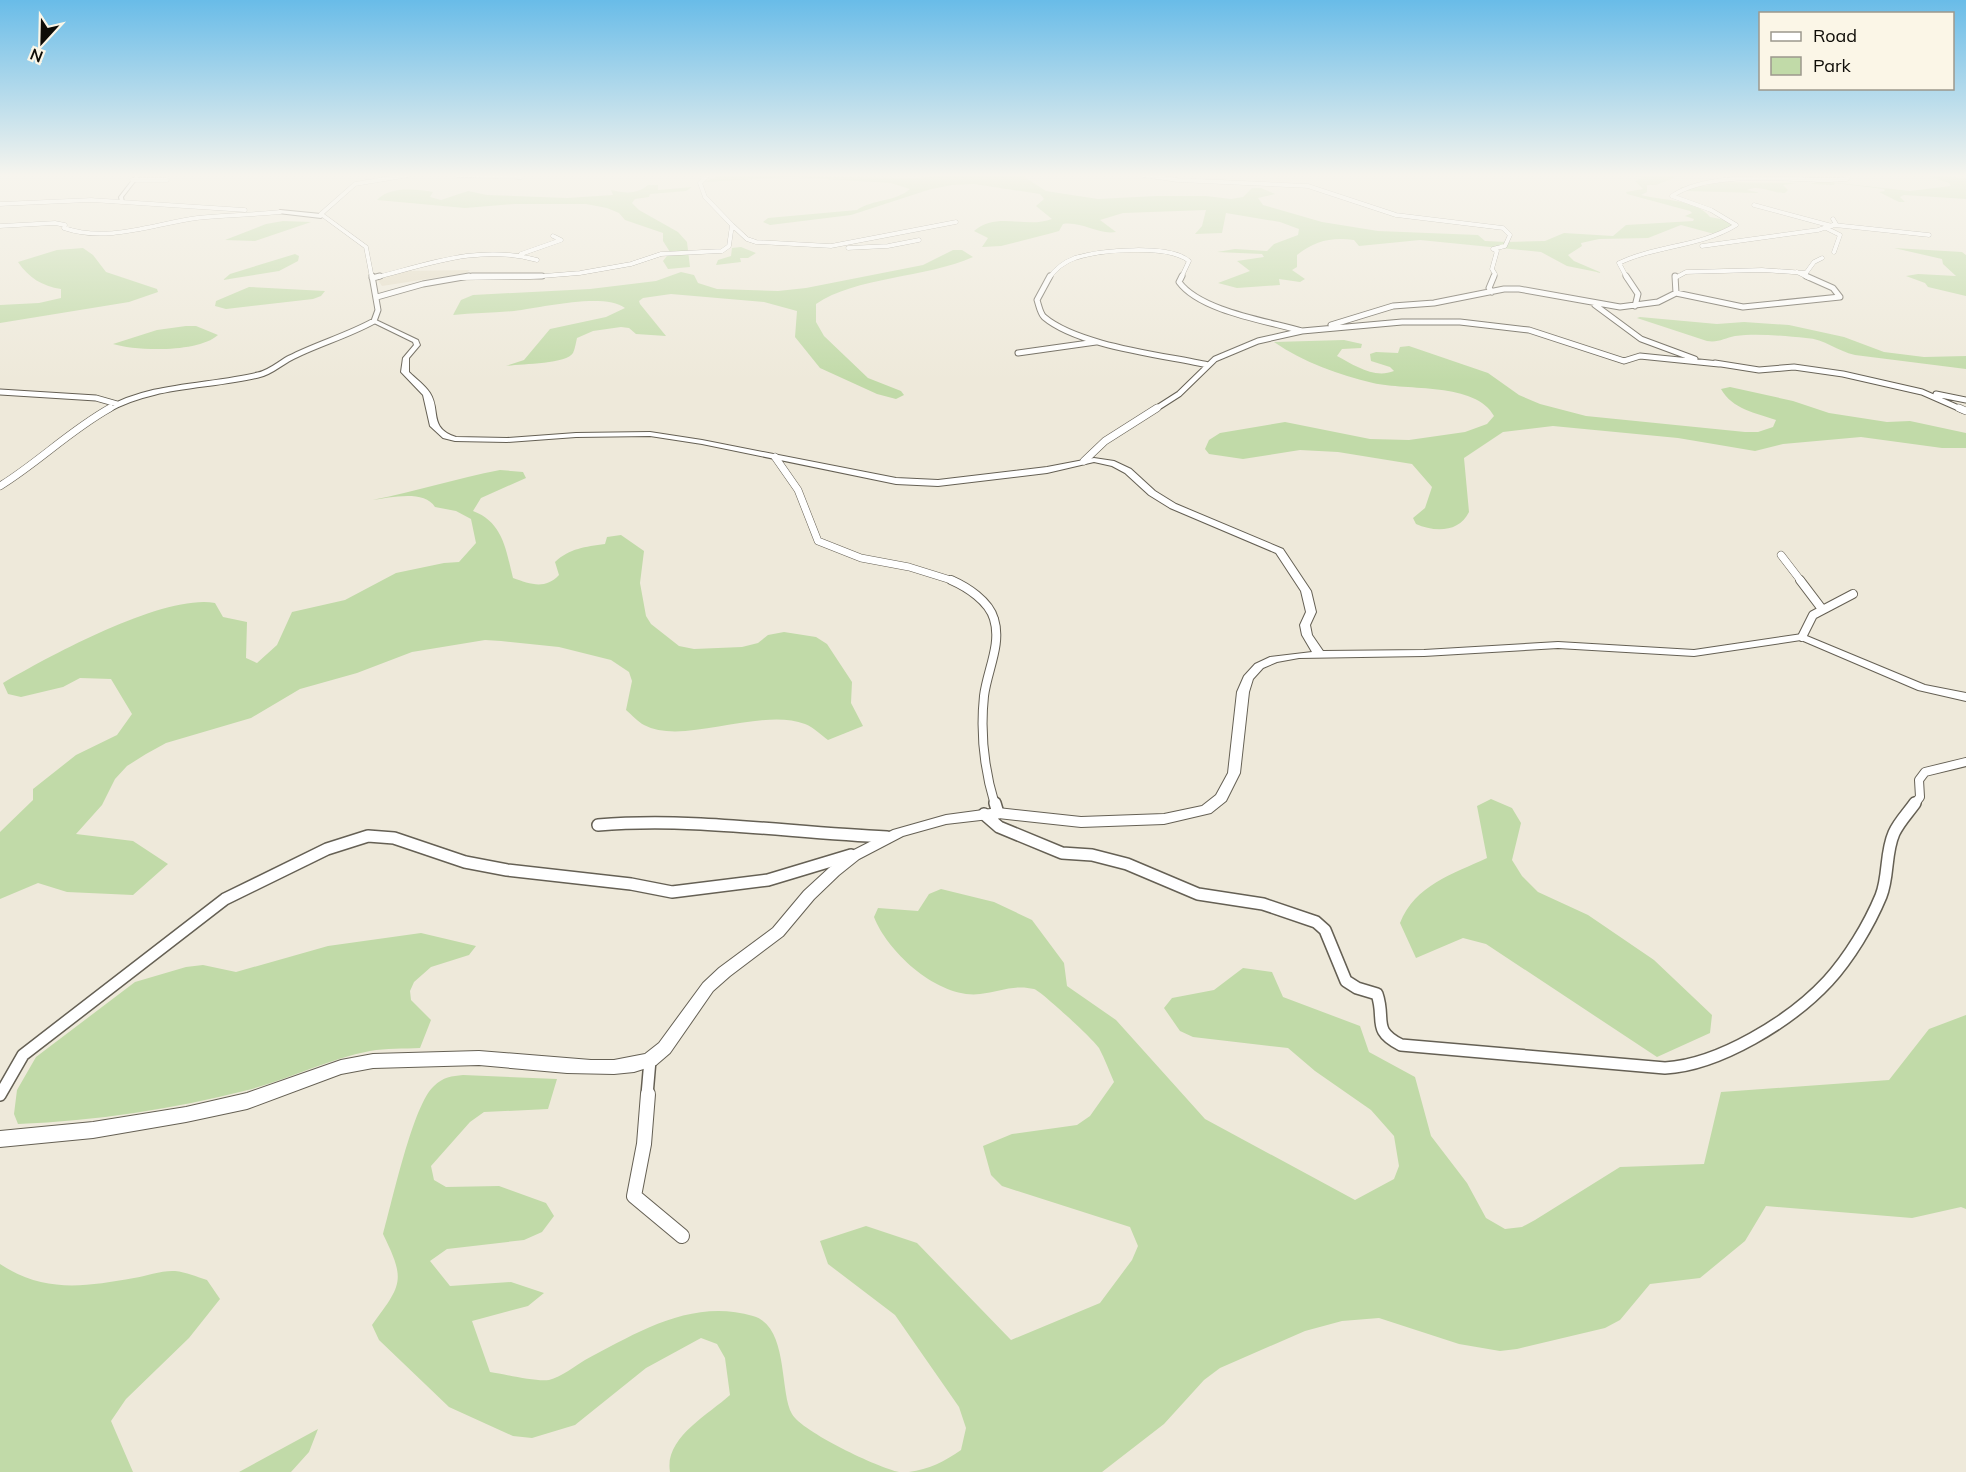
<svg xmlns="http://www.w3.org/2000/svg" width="1966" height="1472" font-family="Mulish,sans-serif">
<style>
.built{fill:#e4dcc6}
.green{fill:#c1daa8}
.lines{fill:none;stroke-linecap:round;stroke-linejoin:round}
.minor-far5-casing{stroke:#656054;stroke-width:4.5}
.minor-far4-casing{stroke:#656054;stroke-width:7}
.minor-far3-casing{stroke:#656054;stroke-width:8}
.minor-far2-casing{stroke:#656054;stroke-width:10}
.minor-far1-casing{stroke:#656054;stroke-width:14}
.minor-casing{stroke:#656054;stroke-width:16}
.tertiary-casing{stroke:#656054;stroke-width:2}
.minor-far5{stroke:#fff;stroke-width:4}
.minor-far4{stroke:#fff;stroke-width:5}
.minor-far3{stroke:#fff;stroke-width:7}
.minor-far2{stroke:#fff;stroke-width:8}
.minor-far1{stroke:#fff;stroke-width:11}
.minor{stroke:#fff;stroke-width:14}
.tertiary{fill:#fff;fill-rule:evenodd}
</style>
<rect width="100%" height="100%" fill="#eee9da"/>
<path class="built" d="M470 270 466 273 382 286 376 277 405 271Z"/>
<path class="green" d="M720 175 915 178 953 175H1021L1046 191 1098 199 1156 196H1206L1231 199 1243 197 1252 188H1261L1275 194 1258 198 1263 205 1322 222 1378 231 1478 235 1485 241 1506 242 1545 241 1564 233 1613 236 1626 225 1693 221 1694 219 1685 216 1692 213 1690 211 1627 194 1626 192 1643 189 1635 181 1642 178 1631 175H1699L1676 177 1656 185H1647V192L1641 195C1665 201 1696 199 1710 217L1736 222 1732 229 1718 235 1681 225 1648 238 1599 239 1581 243 1582 246 1568 255 1574 261 1602 273 1567 266 1541 252 1420 240 1359 246 1354 240C1331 237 1315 241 1297 255V267L1292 270 1305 279 1300 282 1279 279 1280 285 1237 288 1218 283 1250 271 1237 261 1264 257 1262 254 1217 252 1235 249 1267 251 1274 244 1298 235 1299 229 1280 222 1226 213 1222 233 1195 234 1202 226 1206 210 1123 213 1100 220 1116 232C1098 235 1082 221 1063 224L1059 231 1052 233 1001 246 982 247 988 238 974 231C997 211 1026 229 1052 219L1036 206 1044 199 1040 194 974 184 952 185 931 189 851 215 770 225 763 222 768 218 857 210C873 199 895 202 910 189L891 183 792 177 705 182Z
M1801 175H1811L1830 182 1910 191 1951 186 1949 183 1925 175 1966 178V199L1904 195 1900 197 1905 202H1899L1879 192 1885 191 1884 189 1835 183 1834 185 1810 184 1820 181Z
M1717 182 1797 183 1783 185 1788 190 1785 193C1772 193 1759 184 1747 190L1760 193 1685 191 1680 187 1705 186Z
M648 185H658V190L692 187 686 191 650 194 649 197 635 199 632 203 639 210 678 232 687 242 690 267 668 269 663 261 670 252 663 241V233L625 220 619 213 607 208 586 204H514L465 208 377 200C389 186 417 189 433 192L430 197 441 200 468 191 487 195 567 198 613 195 611 190C625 193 636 195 648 185Z
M283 221 311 222 255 241 225 240 266 224Z
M741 247 756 253 748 258H740L741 262 716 265 718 260 731 256 732 248Z
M83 248 93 255 106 272 157 289 158 292 129 302 0 323V305L39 303 61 298V289C42 286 29 278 18 262L57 250Z
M1894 248 1962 252 1966 255V296L1928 287 1925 283 1906 276 1918 274 1956 276 1943 264 1942 259Z
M953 250H962L973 257C926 278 855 277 816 304V322L824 336 868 378 901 391 904 395 896 399 877 394 820 368 795 337 797 311 764 302 671 294 643 298 639 301 640 304 666 336 636 334 629 328 621 327 593 331 577 338C576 342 575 349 573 353 567 364 519 364 506 366L524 360 550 329 606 317 625 308C604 292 540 308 514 311 494 313 473 313 453 315L461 300 473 295 590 289 656 281 681 272 694 275 698 283 717 289 778 291 806 288 923 265Z
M295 254 299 256 298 261 279 271 223 280 230 274Z
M249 287 325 291 321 296 313 299 226 309 215 306 216 301Z
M1640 317 1717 324 1744 322 1789 325 1844 337 1884 352 1924 357 1966 356V369L1855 355C1837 351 1825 339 1806 338 1784 336 1757 333 1735 336 1725 338 1718 343 1707 341L1637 318Z
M186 326H196L218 335C198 353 136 351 113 344L157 330Z
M1344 340 1362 344 1361 348 1342 349 1337 356C1354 365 1374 379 1394 371L1390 367 1371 361 1370 354 1376 352 1398 353 1400 347 1409 346 1488 373 1519 395 1540 404 1586 416 1745 432H1758L1773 427 1776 420C1756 413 1732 409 1721 389L1730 387 1793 401 1829 413 1887 422 1910 421 1966 433V448H1942L1861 437 1783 444 1755 451 1678 438 1553 426 1503 432 1464 458 1469 512C1459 533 1434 532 1416 524L1413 518 1425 508 1432 487 1412 464 1338 452 1300 450 1243 459 1209 454 1205 449 1209 440 1220 433 1285 422 1370 439 1409 440 1465 432 1487 424 1494 416C1476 382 1407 391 1373 383 1339 375 1303 362 1274 342Z
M500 470 523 472 526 478 481 498 473 511C503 522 506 550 513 578 530 584 545 590 559 575L555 562C570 548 585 547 605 544L607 537 621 535 644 551 640 583 646 616 651 624 679 646 694 649 742 647 758 643 768 635 784 632 816 637 827 644 852 682 851 703 863 726 828 740C821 735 813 727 805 724 760 707 683 746 644 725 638 722 632 715 626 710L632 681 629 672 611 660 559 647 501 641 485 640 412 652 357 673 300 689 251 718 166 743 146 754 127 766 115 779 102 805 76 834 133 841 168 864 133 895 67 892 38 883 0 899V832L33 800V789L76 755 117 735 132 714 111 679 80 678 63 687 21 697 8 694 3 683C50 656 163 594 215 603L223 617 247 622 246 658 257 663 277 645 292 612 345 600 396 573 444 563 459 562 476 543 471 519 456 511 435 507C424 489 389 498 372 500 415 492 457 478 500 470Z
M1491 799 1512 808 1521 823 1512 860 1522 876 1538 892 1588 915 1654 960 1712 1015 1710 1033 1657 1057 1486 944 1463 938 1416 958 1400 923C1415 885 1453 874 1487 858L1477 806Z
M941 889 994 902 1032 920 1064 963 1067 986 1116 1020 1205 1119 1355 1200 1394 1179 1399 1166 1394 1136 1371 1110 1315 1071 1288 1048 1193 1037 1180 1031 1164 1008 1172 998 1214 990 1243 968 1272 972 1283 997 1360 1026 1369 1052 1415 1077 1431 1136 1467 1183 1486 1218 1505 1229 1522 1227 1535 1220 1620 1167 1704 1164 1721 1092 1889 1080 1929 1029 1966 1015V1209L1961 1207 1912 1218 1766 1206 1745 1241 1700 1278 1650 1284 1620 1320 1605 1328 1517 1349 1500 1351 1459 1344 1379 1318 1342 1321 1305 1331 1220 1368 1204 1380 1164 1424 1102 1472H909C929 1469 944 1462 961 1450L966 1428 959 1407 895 1315 828 1264 820 1241 866 1226 917 1243 1011 1340 1100 1303 1132 1260 1138 1246 1130 1227 1002 1186 991 1175 983 1146 1012 1134 1077 1125 1090 1116 1114 1082C1109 1071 1105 1059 1099 1048 1095 1041 1040 990 1034 989 1015 984 999 992 980 994 939 999 888 953 874 917L878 908 918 911 929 894Z
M421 933 476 946 469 955 431 967 414 982 410 991 411 1000 431 1020 420 1048C404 1049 386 1048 370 1051 328 1059 290 1079 248 1090 173 1109 96 1121 18 1124L14 1114 17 1090 36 1057 135 982 186 967 203 965 236 972 328 946Z
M463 1075 557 1079 548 1109 484 1112 470 1122 431 1166 434 1180 446 1187 499 1186 546 1203 554 1216 542 1232 524 1240 447 1249 430 1261 450 1286 511 1282 544 1293 528 1306 472 1321 490 1372C504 1374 536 1382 549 1380 561 1377 575 1366 585 1360 637 1333 691 1298 753 1316 789 1326 779 1391 792 1414 802 1432 879 1468 899 1472H670C664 1438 708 1415 730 1395L725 1358 717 1344 701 1338 646 1368 575 1425 532 1438 513 1436 449 1407 379 1340 372 1325C402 1284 406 1281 383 1234 392 1203 413 1104 434 1086 443 1077 452 1076 463 1075Z
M0 1264C44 1293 84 1287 134 1278 146 1276 163 1270 175 1271 186 1272 197 1277 207 1280L220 1299 189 1338 126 1399 111 1421 133 1472H0Z
M318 1429 309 1452 291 1472H239Z"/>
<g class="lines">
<g class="minor-far5-casing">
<path id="minor-far5" d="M457 175 521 177
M1143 175 1177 180 1308 186 1396 215 1503 228 1510 235 1505 246 1493 249 1497 251 1492 269 1495 274 1493 278
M132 180H167
M0 204 91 200 245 210
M1754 205 1832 226
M732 225 747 239 756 242 831 246 956 222
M1834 225 1929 235
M0 226 55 223 65 225 64 228C108 243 153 224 197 218 224 215 252 215 280 212
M1826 228 1840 235 1834 252
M1702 246 1818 230 1836 224 1833 219
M848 248 888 246 919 240
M521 254 561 240 553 236
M1797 272 1809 278
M372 278 366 247 321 214 355 184 409 175
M374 278C429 264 480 244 537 260
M460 278 530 277 580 273 631 264 661 254 722 251 729 246 732 225 705 197 700 183 708 175
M1049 278C1056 268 1064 262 1075 258 1100 250 1169 244 1189 261L1181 278
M1627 278 1619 263C1657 245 1700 247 1736 225L1711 210 1672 196C1709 170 1786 180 1830 180L1847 179 1849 175
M1675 278 1686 272 1762 270 1806 273 1814 262 1822 258"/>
</g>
<g class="minor-far4-casing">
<path id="minor-far4" d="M472 276H542
M1050 276 1037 300C1039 306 1040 313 1044 317 1078 346 1163 355 1208 365
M1182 276 1179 282C1200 311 1267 321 1302 331
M1626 276 1638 294 1635 306
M1675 276 1676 293
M372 278 380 276
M1492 292 1489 288 1494 276
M377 297 423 284 469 276
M1595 305 1641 339 1695 359
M1331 325 1393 306 1434 303 1504 289H1519L1620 307 1658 302 1676 293 1743 307 1840 297 1833 288 1806 276
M1018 353 1096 342
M1715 363 1759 370 1794 367 1843 374 1922 392 1963 410
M0 392 96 398 117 404
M1936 394 1966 400
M107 410C152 384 209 387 258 375 270 373 280 363 290 358 317 344 347 336 374 321L378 310 372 276
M1154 410 1179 394 1215 359 1258 341 1302 331 1402 322H1460L1529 330 1624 361 1640 356 1719 364"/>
</g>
<g class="minor-far3-casing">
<path id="minor-far3" d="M1959 408 1966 411
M775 457 798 490 818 541 861 558 909 567 954 581
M1084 461 1105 441 1157 408
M0 486C39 462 69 431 110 408
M1781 555 1801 581"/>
</g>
<g class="minor-far2-casing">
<path id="minor-far2" d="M951 580C967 587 989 601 994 619 1002 644 987 671 984 696 980 734 984 769 995 805
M1800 580 1822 609
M1802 637 1813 615 1853 594
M1914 805 1920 797 1919 780 1925 772 1966 762"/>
</g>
<g class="minor-far1-casing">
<path id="minor-far1" d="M995 803 998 813
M984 814 999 827 1062 853 1092 855 1127 864 1198 894 1263 904 1316 922 1325 930 1346 981 1357 988 1377 994C1386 1020 1371 1030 1401 1045L1665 1068C1719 1065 1791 1021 1828 981 1849 958 1869 925 1881 896 1889 876 1885 853 1894 833 1899 822 1908 813 1915 803
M598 825C695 817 790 833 887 837
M0 1095 23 1055 225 899 327 849 368 836 394 838 465 862 507 870 631 884 672 892 768 880 851 855
M647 1095 650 1060"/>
</g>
<g class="minor-casing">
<path id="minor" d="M648 1094 644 1144 634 1196 682 1236"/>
</g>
<g class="tertiary-casing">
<path id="tertiary" d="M136 175H140L123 197 124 202H120L119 197Z
M280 210 321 214 324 216 321 218 278 213Z
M372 320H376L418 340 420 345 409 358V372C415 378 425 385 430 393 441 410 428 428 456 437L507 438 576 433 650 432 702 440 896 478 938 480 1047 467 1094 458 1114 461 1131 469 1155 491 1176 504 1283 549 1311 591 1316 612 1310 625 1312 635 1323 651 1424 650 1558 642 1694 650 1802 634 1925 685 1966 693V701L1918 690 1801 640 1694 656 1558 648 1424 656 1299 658 1277 662 1263 668 1253 679 1249 692 1240 773 1226 801 1211 813 1164 824 1081 827 998 818 946 824 903 836 859 859 839 875 814 899 783 936 730 976 713 991 670 1053 656 1065 634 1072 614 1074 567 1073 479 1065 373 1068 341 1074 247 1109 186 1122 93 1138 0 1147V1131L93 1122 186 1107 247 1093 341 1060 373 1054 479 1051 591 1060H614L645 1054 659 1043 703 983 719 968 773 928 804 891 829 868 850 852 893 830 946 815 998 808 1081 817 1164 814 1202 806 1216 795 1228 773 1237 692 1244 676 1255 664 1270 657 1312 652 1302 635 1300 625 1306 612 1301 591 1276 553 1170 508 1149 495 1125 473 1112 466 1094 462 1047 473 938 486 896 484 702 444 650 436 576 437 507 442 455 441 443 438 430 426 423 395 401 372 403 358 414 345 413 342 372 322Z"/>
</g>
<use href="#minor-far5" class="minor-far5"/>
<use href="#minor-far4" class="minor-far4"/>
<use href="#minor-far3" class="minor-far3"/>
<use href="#minor-far2" class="minor-far2"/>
<use href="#minor-far1" class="minor-far1"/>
<use href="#minor" class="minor"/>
<use href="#tertiary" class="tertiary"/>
</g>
<linearGradient id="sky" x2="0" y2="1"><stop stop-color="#69bce8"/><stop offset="0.46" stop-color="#f7f5ee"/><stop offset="1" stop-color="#f7f5ee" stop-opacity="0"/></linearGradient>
<rect width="1966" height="381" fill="url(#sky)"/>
<rect x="1759" y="12" width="195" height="78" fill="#fbf6e7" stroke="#9c988d" stroke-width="1.5"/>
<rect x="1771" y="32" width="30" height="9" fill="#ffffff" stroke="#9c988d" stroke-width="1.5"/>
<text x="1813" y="42" font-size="18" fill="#0e0c07">Road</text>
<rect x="1771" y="57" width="30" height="18" fill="#c1daa8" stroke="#9c988d" stroke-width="1.5"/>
<text x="1813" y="72" font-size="18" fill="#0e0c07">Park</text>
<g transform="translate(42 42) rotate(202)" stroke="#fbf6e7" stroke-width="4.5" paint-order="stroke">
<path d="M0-4.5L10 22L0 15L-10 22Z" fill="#0e0c07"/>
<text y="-9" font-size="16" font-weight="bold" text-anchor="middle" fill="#0e0c07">N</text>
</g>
</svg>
